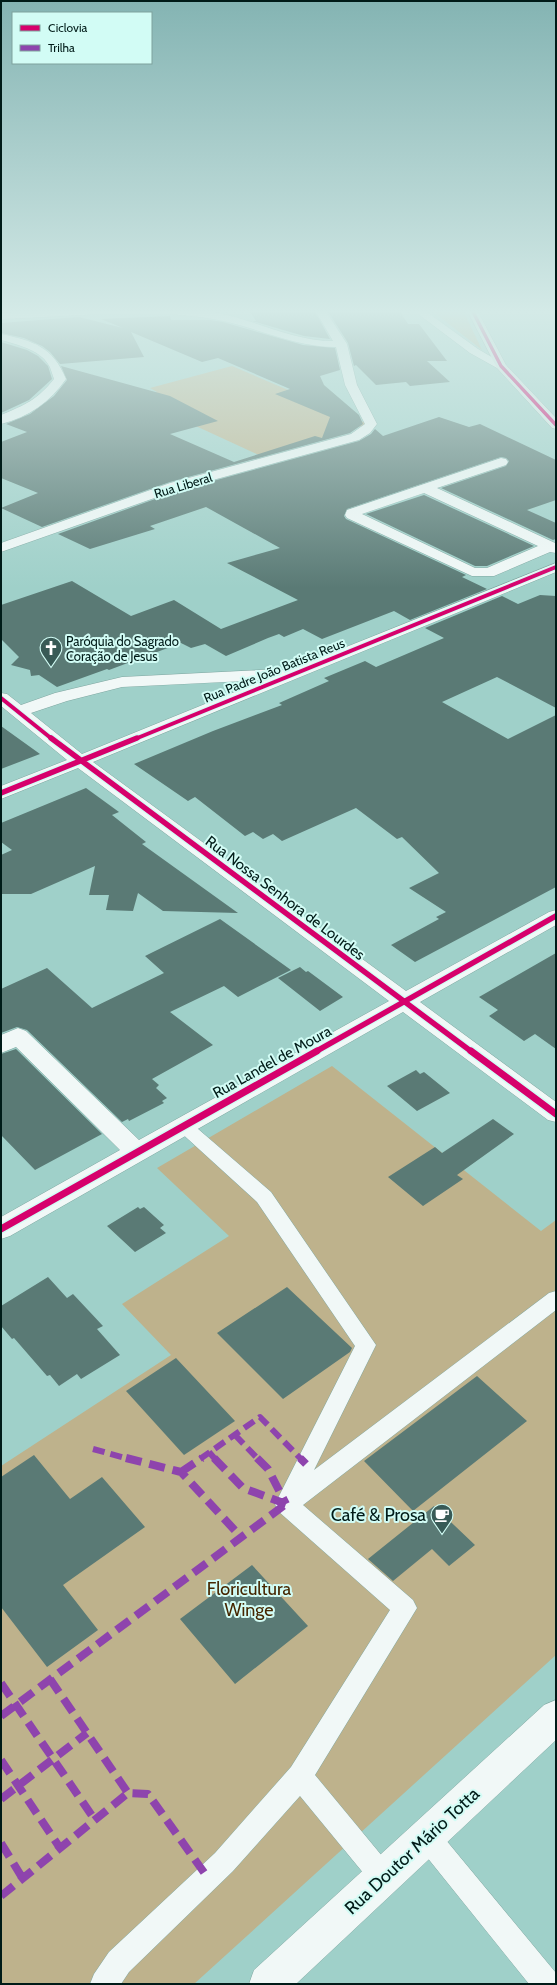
<svg xmlns="http://www.w3.org/2000/svg" width="557" height="1985" font-family="Cabin,sans-serif">
<style>
.green{fill:#beb28c}
.building{fill:#5a7a75}
.lines{fill:none;stroke-linecap:round;stroke-linejoin:round}
.service-casing{stroke:#7ea6a0;stroke-width:1}
.minor-casing{stroke:#7ea6a0;stroke-width:1}
.tertiary-casing{stroke:#7ea6a0;stroke-width:1}
.secondary-casing{stroke:#7ea6a0;stroke-width:1}
.service{fill:#f1f8f7;fill-rule:evenodd}
.minor{fill:#f1f8f7;fill-rule:evenodd}
.tertiary{fill:#f1f8f7;fill-rule:evenodd}
.secondary{fill:#e0ebe9;fill-rule:evenodd}
.quiet-far1{stroke:#8e44ad;stroke-width:6;stroke-dasharray:12 6;stroke-linecap:butt}
.quiet{stroke:#8e44ad;stroke-width:8;stroke-dasharray:16 8;stroke-linecap:butt}
.cycleway-far3-casing{stroke:#d2fcf5;stroke-width:5}
.cycleway-far2-casing{stroke:#d2fcf5;stroke-width:6}
.cycleway-far1-casing{stroke:#d2fcf5;stroke-width:8}
.cycleway-casing{stroke:#d2fcf5;stroke-width:10}
.cycleway-far3{stroke:#d6006c;stroke-width:3.5}
.cycleway-far2{stroke:#d6006c;stroke-width:4}
.cycleway-far1{stroke:#d6006c;stroke-width:5.5}
.cycleway{stroke:#d6006c;stroke-width:7}
.labels{text-anchor:middle;stroke-width:4;stroke-linejoin:round;paint-order:stroke}
.far-street-label{font-size:13px;fill:#001b18;stroke:#d2fcf5}
.far-poi-label{font-size:13px;fill:#001b18;stroke:#d2fcf5;text-anchor:start}
.street-label{font-size:15px;fill:#001b18;stroke:#d2fcf5}
.near-poi-label{font-size:18px;fill:#001b18;stroke:#d2fcf5;text-anchor:end}
.near-park-label{font-size:18px;fill:#462600;stroke:#d2fcf5}
.near-street-label{font-size:18px;fill:#001b18;stroke:#d2fcf5}
</style>
<rect width="100%" height="100%" fill="#9fd0c9"/>
<path class="green" d="M431 310H463L482 350Z
M232 366 368 424 261 456 135 398 157 392 150 388Z
M332 1066 541 1231 556 1220V1655L194 1984H1V1466L171 1355 122 1304 229 1236 157 1168Z"/>
<path class="building" d="M249 310H314L330 339 304 336 252 321H256Z
M327 310H399L408 324H419L447 361H427L450 382 410 386 406 382 376 385 356 365 354 366 348 343Z
M170 316 171 320H210L223 322 303 345 335 348 340 370 320 376 324 385 359 415 363 424 350 433 170 482 42 527 1 508 38 493 1 478V442L27 432 6 424 30 414 54 396 67 380 61 366 170 396 218 421 170 434 234 462 315 436 322 438 330 417 275 394 290 389 218 358 202 362 131 332 144 357 60 364 50 352 42 346 24 338 1 333V323L79 317 123 328 101 319Z
M1 342 27 350 38 356 48 366 52 379 29 400 1 413Z
M439 417 469 427 480 424 556 460V500L527 510 556 523V539L553 540 441 488 506 466 509 461 506 458 501 457 347 509 344 516 346 519 466 575 462 577 487 589 410 620 394 611 322 639 303 629 284 637 279 634 268 638 226 656 205 644 191 648 181 643 109 670 107 669 57 687 39 675 31 676 30 670 11 665 19 657 1 639V605L72 581 131 616 174 600 221 629 298 600 227 563 280 548 206 507 150 526 155 529 90 549 58 534 180 490 359 441 371 434 375 429 383 436Z
M424 495 534 546 487 566H475L366 514Z
M540 595 556 596V708L497 677 442 702 508 739 556 715V887L415 962 391 945 439 919 436 917 446 912 409 888 439 873 402 837 397 839 356 808 282 841 273 834 263 839 253 832 245 836 195 797 188 801 134 764 213 731 282 705 279 703 329 681 324 678 365 661 376 667 444 638 425 628 502 596 518 604Z
M1 726 40 754 1 769Z
M86 788 119 812 112 815 146 842 142 844 238 913 163 911 138 893 133 911 106 910 109 895H89L95 866 31 894H1V855L12 850 1 842V823Z
M220 919 291 970 238 997 224 986 170 1012 213 1045 152 1079 159 1085 156 1088 167 1098 162 1101 164 1103 129 1121 128 1119 122 1122 27 1030 17 1027 1 1033V989L47 968 92 1008 164 973 145 956Z
M556 953V1049L535 1034 524 1041 489 1016 498 1010 479 997Z
M300 967 306 972 308 971 343 997 320 1011 278 978Z
M16 1049 102 1134 35 1170 1 1135V1054Z
M416 1070 420 1074 424 1072 450 1093 417 1111 387 1086Z
M493 1119 514 1134 457 1175 463 1179 423 1206 388 1177 435 1147 442 1153Z
M138 1207 140 1209 144 1207 164 1225 160 1228 166 1233 135 1252 107 1226Z
M48 1277 67 1298 73 1294 103 1326 97 1329 120 1355 81 1379 77 1374 59 1386 50 1375 47 1376 14 1338 12 1339 1 1326V1306Z
M287 1287 352 1348 350 1352 283 1399 217 1333Z
M176 1358 235 1421 184 1455 126 1391Z
M477 1376 527 1421 413 1511 364 1461Z
M34 1455 70 1499 102 1477 145 1527 63 1585 98 1630 47 1667 1 1607V1477Z
M434 1506 475 1545 449 1566 432 1549 393 1581 368 1559Z
M252 1565 308 1626 235 1684 180 1619Z"/>
<g class="lines">
<g class="service-casing">
<path id="service" d="M184 1120 190 1122 271 1192 376 1345 314 1470 549 1293 556 1291V1310L303 1505 413 1600 417 1608 315 1775 392 1868 396 1877 392 1886 383 1890 374 1886 300 1796 233 1871 129 1972 121 1984H90L94 1974 109 1952 215 1853 291 1767 390 1610 278 1511 275 1504 355 1346 257 1202 178 1130 175 1126 178 1122Z
M427 1824 436 1828 556 1973V1984H529L418 1846 414 1837 418 1828Z"/>
</g>
<g class="minor-casing">
<path id="minor" d="M79 310C122 310 176 305 217 313 256 320 293 341 333 341L315 310H325L347 344 357 385 377 424 370 433 359 440 180 489 1 552V543L170 483 351 434 365 424 345 385 336 347C291 347 251 324 207 318 142 308 67 317 1 319V313Z
M413 310H424L478 349 507 366 501 369 497 368 470 353Z
M1 334C34 341 53 347 66 379 50 402 29 417 1 424V415C25 405 37 400 54 379 52 374 51 368 48 364 40 350 16 344 1 340Z
M501 458 506 459 508 462 506 465 437 488 555 543 556 553 550 552 494 576H472L347 518 345 515 347 510ZM424 493 538 546 487 568H475L362 514Z
M556 563V572L93 762 406 991 549 912 556 910V925L420 1002 556 1102V1122L548 1120 403 1012 10 1236 1 1239V1217L120 1150 16 1047 1 1053V1035L18 1028 26 1031 139 1140 389 1001 78 768 1 799V786L67 760 1 706V693L7 694 21 705 55 693 122 677 280 669 286 671ZM264 680 82 754 31 713 67 701 122 687Z"/>
</g>
<g class="tertiary-casing">
<path id="tertiary" d="M556 1700V1740L296 1984H249L254 1970 544 1705Z"/>
</g>
<g class="secondary-casing">
<path id="secondary" d="M467 310H477L506 365 556 418V429L552 428 497 368Z"/>
</g>
<use href="#service" class="service"/>
<use href="#minor" class="minor"/>
<use href="#tertiary" class="tertiary"/>
<use href="#secondary" class="secondary"/>
<path class="quiet-far1" d="M235 1435 258 1459
M93 1449 129 1459
M209 1452 215 1459
M200 1459 260 1417 301 1459"/>
<path class="quiet" d="M126 1458 181 1472 241 1537
M214 1458 243 1488 286 1504
M257 1458 268 1469 286 1504
M300 1458 306 1464
M181 1472 202 1458
M50 1679 128 1793
M1 1683 95 1820
M1 1716 286 1504
M1 1760 60 1848
M1 1799 87 1733
M1 1843 23 1879
M1 1896 128 1793 148 1794 208 1878"/>
<g class="cycleway-far3-casing">
<path id="cycleway-far3" d="M472 310 501 366 556 425"/>
</g>
<g class="cycleway-far2-casing">
<path id="cycleway-far2" d="M1 698 52 739
M135 739 556 567"/>
</g>
<g class="cycleway-far1-casing">
<path id="cycleway-far1" d="M51 738 472 1052
M1 793 137 738
M315 1052 556 916"/>
</g>
<g class="cycleway-casing">
<path id="cycleway" d="M471 1051 556 1114
M1 1229 317 1051"/>
</g>
<use href="#cycleway-far3" class="cycleway-far3"/>
<use href="#cycleway-far2" class="cycleway-far2"/>
<use href="#cycleway-far1" class="cycleway-far1"/>
<use href="#cycleway" class="cycleway"/>
</g>
<linearGradient id="sky" x2="0" y2="1"><stop stop-color="#84b4b3"/><stop offset="0.53" stop-color="#d4eae7"/><stop offset="1" stop-color="#d4eae7" stop-opacity="0"/></linearGradient>
<rect width="557" height="588" fill="url(#sky)"/>
<defs>
<g id="church-pin" transform="scale(1.15)"><path d="M0 17L-7.5 6A9.5 9.5 0 1 1 7.5 6Z" fill="#385a56" stroke="#d2fcf5"/><path d="M-1.2-6h2.4v3.5h3.3v2.4h-3.3V6h-2.4V-.1h-3.3v-2.4h3.3Z" fill="#fff"/></g>
<g id="cafe-pin" transform="scale(1.15)"><path d="M0 17L-7.5 6A9.5 9.5 0 1 1 7.5 6Z" fill="#385a56" stroke="#d2fcf5"/><path d="M-5.5-4.5H6V0H3Q3 3.5 0 3.5H-2.5Q-5.5 3.5-5.5 0ZM3-3.2v2h1.7v-2ZM-6 4.5H4V6H-6Z" fill="#fff"/></g>
</defs>
<g fill-rule="evenodd">
<use href="#church-pin" x="51" y="648"/>
<use href="#cafe-pin" x="442" y="1515"/>
</g>
<g class="labels">
<g class="far-street-label">
<text transform="translate(183 485) rotate(-17)" y="5">Rua Liberal</text>
<text transform="translate(274 670) rotate(-22)" y="5">Rua Padre João Batista Reus</text>
</g>
<g class="far-poi-label">
<text x="66" y="646">Paróquia do Sagrado<tspan x="66" dy="15">Coração de Jesus</tspan></text>
</g>
<g class="street-label">
<text transform="translate(285 898) rotate(37)" y="5">Rua Nossa Senhora de Lourdes</text>
<text transform="translate(272 1062) rotate(-29)" y="5">Rua Landel de Moura</text>
</g>
<g class="near-poi-label">
<text x="426" y="1521">Café &amp; Prosa</text>
</g>
<g class="near-park-label">
<text x="249" y="1595">Floricultura<tspan x="249" dy="21">Winge</tspan></text>
</g>
<g class="near-street-label">
<text transform="translate(412 1851) rotate(-43)" y="6">Rua Doutor Mário Totta</text>
</g>
</g>
<rect width="557" height="1985" fill="none" stroke="#001b18" stroke-width="4"/>
<rect x="12" y="12" width="140" height="52" fill="#d2fcf5" stroke="#7ea29d"/>
<rect x="20" y="25" width="20" height="6" fill="#d6006c" stroke="#7ea29d"/>
<text x="48" y="32" font-size="12" fill="#001b18">Ciclovia</text>
<rect x="20" y="45" width="20" height="6" fill="#8e44ad" stroke="#7ea29d"/>
<text x="48" y="52" font-size="12" fill="#001b18">Trilha</text>
</svg>
